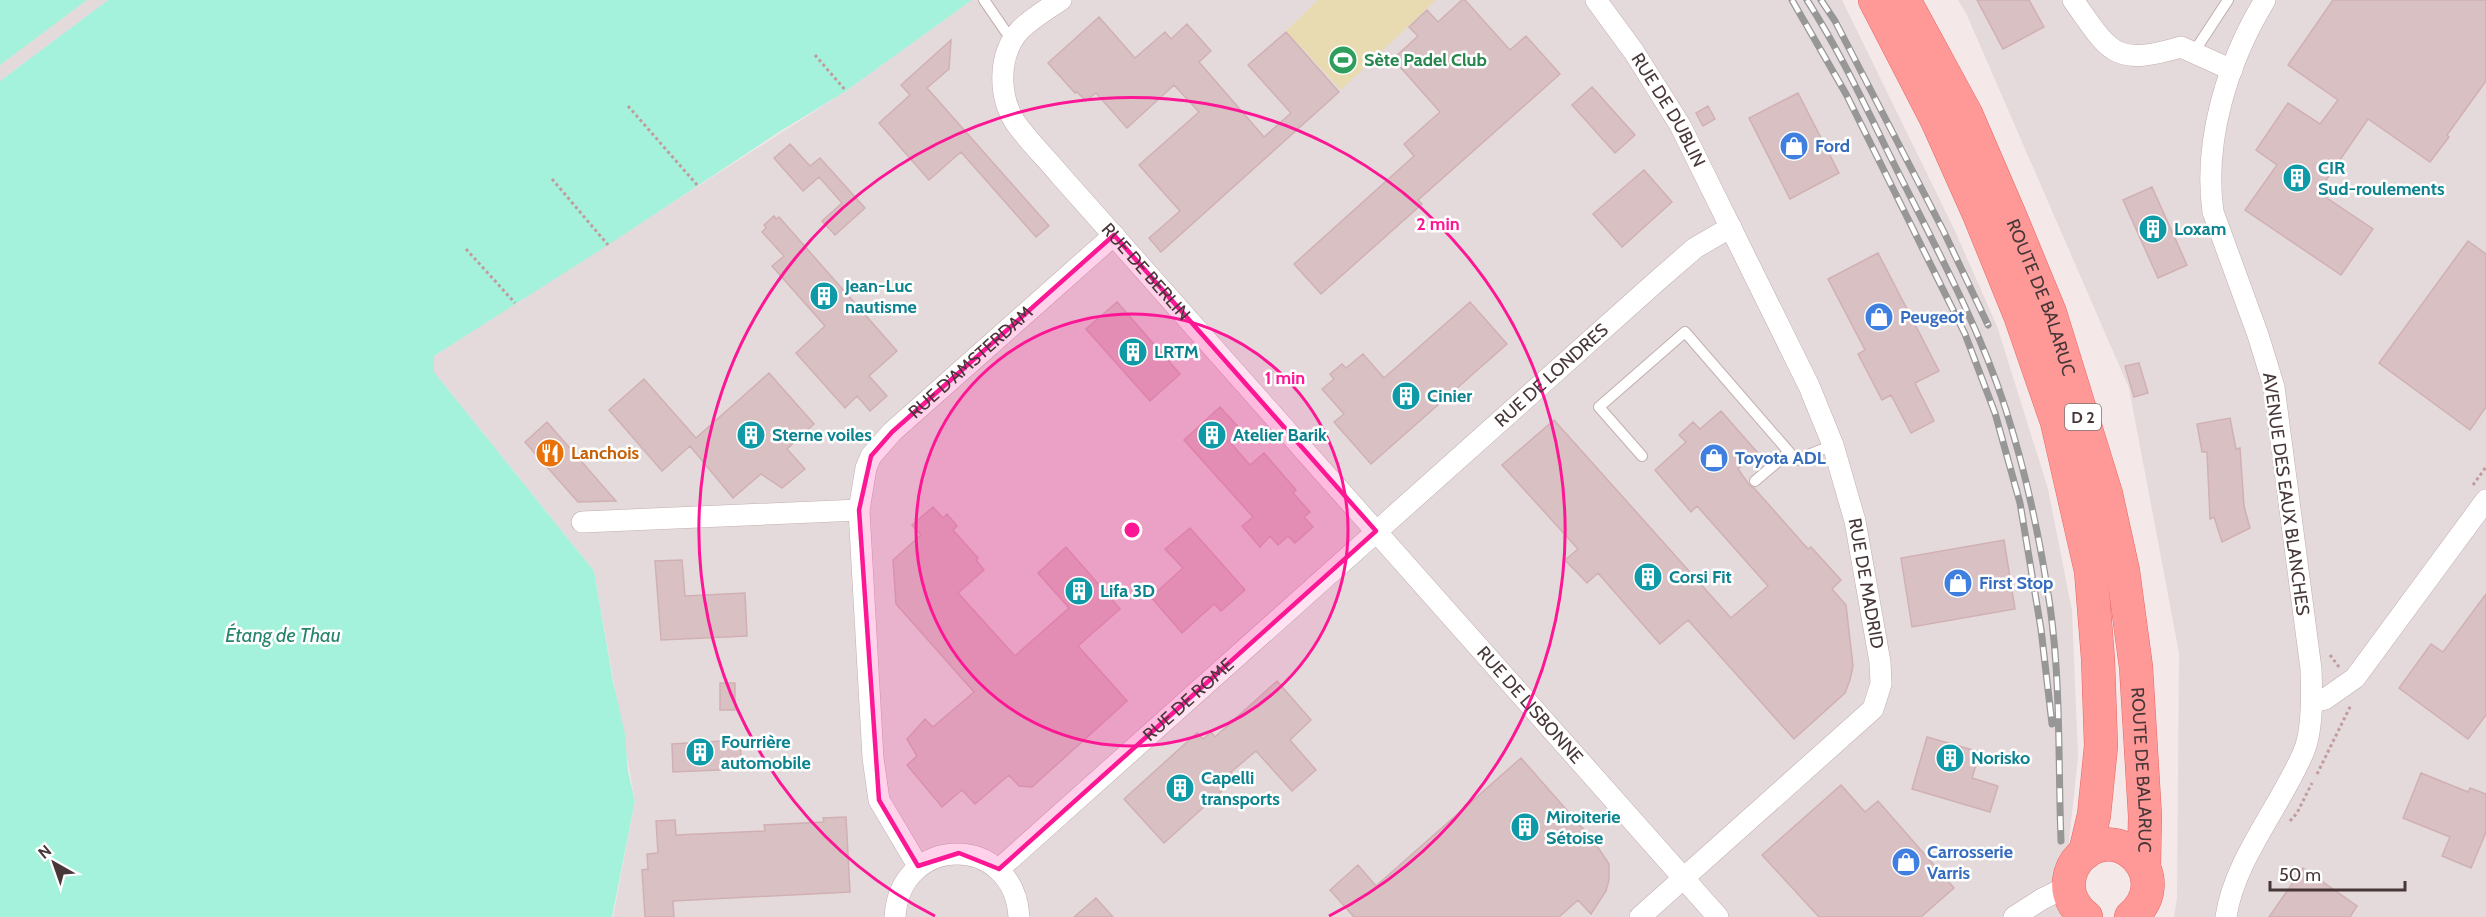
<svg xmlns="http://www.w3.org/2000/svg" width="2486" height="917" font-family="Cabin,sans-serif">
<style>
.industrial{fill:#e4dadb}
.green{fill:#e9dbb1}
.water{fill:#a4f2dc}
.building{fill:#d9c0c3;stroke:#d1b0b3;stroke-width:1.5}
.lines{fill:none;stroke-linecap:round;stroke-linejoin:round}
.lane-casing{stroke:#c3aeae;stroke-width:12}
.street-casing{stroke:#c3aeae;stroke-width:22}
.primary-casing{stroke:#e66665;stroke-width:34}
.path{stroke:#c29b9d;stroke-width:3;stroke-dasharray:3 3;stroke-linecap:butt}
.lane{stroke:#fff;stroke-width:10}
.street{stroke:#fff;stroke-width:21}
.primary{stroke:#ff9997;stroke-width:33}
.rail-casing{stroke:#979797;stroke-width:7}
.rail{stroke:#fff;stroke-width:4.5;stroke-dasharray:14;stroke-linecap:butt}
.marked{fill:#fd1794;fill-opacity:0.2;stroke:#fd1794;stroke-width:4.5;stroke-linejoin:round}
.ring{fill:none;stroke:#fd1794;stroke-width:3}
.labels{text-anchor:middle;stroke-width:5;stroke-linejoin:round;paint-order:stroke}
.shield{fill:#fff;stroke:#7f7374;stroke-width:1.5}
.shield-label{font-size:16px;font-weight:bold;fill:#483738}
.leisure-label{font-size:18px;font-weight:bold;fill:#27864d;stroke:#fff;text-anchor:start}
.street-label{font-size:18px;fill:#483738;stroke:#fff}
.shop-label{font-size:18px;font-weight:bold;fill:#366cbe;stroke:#fff;text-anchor:start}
.culture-label{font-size:18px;font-weight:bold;fill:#0d838f;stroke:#fff;text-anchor:start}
.food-label{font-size:18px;font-weight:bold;fill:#c56008;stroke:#fff;text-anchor:start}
.water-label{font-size:20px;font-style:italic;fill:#25846b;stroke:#fff}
.centre{fill:#fd1794;stroke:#fff;stroke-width:3}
.ring-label{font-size:18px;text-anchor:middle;font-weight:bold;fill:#fd1794;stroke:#fff;stroke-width:5;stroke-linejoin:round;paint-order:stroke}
</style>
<rect width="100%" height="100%" fill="#f4e8e8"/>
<path class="industrial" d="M87 0H108L0 81V65Z
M972 0H1842L1955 231 1997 326 2048 489 2072 611 2078 757 2061 917H613L635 801 594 571 434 372V356L846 91Z
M1958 0H2486V917H2174L2177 898 2179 653 2129 388 1966 13Z"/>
<path class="green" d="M1318 0H1436L1341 90 1286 31Z"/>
<path class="water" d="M0 0H87L0 65Z
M108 0H972L846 91 779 132 608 245 434 356V372L594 571 613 681 625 734 628 771 635 801 612 917H0V81Z"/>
<path class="building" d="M1462 0H1465L1510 50 1526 36 1560 74 1418 200 1422 204 1321 294 1294 264 1414 156 1404 144 1440 112 1393 59 1418 36 1409 27 1427 10 1438 22Z
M1977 0H2029L2044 27 2003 49Z
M2333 0H2486V81L2447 135 2449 137 2430 162 2368 119 2318 192 2373 229 2341 275 2245 210 2277 165 2256 150 2288 103 2320 124 2338 100 2288 65Z
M1099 17 1135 58 1165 32 1171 39 1187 24 1211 51 1199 62 1264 137 1291 113 1248 65 1286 32 1339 92 1161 252 1149 238 1180 211 1139 165 1199 112 1174 85 1127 128 1096 93 1086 101 1077 92 1075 93 1048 63Z
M951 40 949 69 927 88 1049 226 1036 237 961 152 929 180 879 123 910 95 901 85Z
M1592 87 1635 135 1615 153 1572 105Z
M1798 93 1839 173 1790 199 1749 118Z
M1708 106 1715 119 1703 126 1696 113Z
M790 144 810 166 820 158 865 208 835 235 822 221 842 203 819 177 803 191 774 158Z
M1644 170 1672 202 1622 247 1593 214Z
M2152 187 2187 265 2158 278 2123 200Z
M774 216 776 219 779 217 897 351 869 376 887 396 870 411 857 396 845 408 796 353 825 326 772 266 784 256 762 232 766 228 764 225Z
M2468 241 2486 254V407L2470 430 2379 363Z
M1878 253 1939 371 1915 383 1934 421 1911 433 1891 395 1882 400 1858 354 1865 350 1828 279Z
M1117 302 1180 374 1150 401 1086 329Z
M1470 302 1507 344 1371 464 1334 422 1344 414 1322 389 1334 379 1330 374 1342 364 1346 368 1363 354 1384 378Z
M2139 363 2148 393 2134 397 2125 366Z
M769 373 814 424 787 449 805 469 782 488 761 474 733 498 690 446 662 471 609 410 644 379 696 438Z
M1220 407 1241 430 1229 441 1250 465 1264 453 1296 490 1293 493 1310 512 1304 517 1313 527 1295 543 1288 536 1278 545 1270 536 1260 547 1242 526 1253 517 1184 440Z
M1721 411 1757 452 1738 469 1750 486 1754 488 1808 549 1811 547 1841 580 1832 589 1846 605 1853 666 1850 680 1845 693 1794 739 1688 620 1660 644 1598 573 1587 583 1565 560 1578 549 1502 465 1554 420 1731 618 1768 586 1697 506 1691 512 1655 470 1686 442 1679 435 1693 422 1700 429Z
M2230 418 2236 449 2240 448 2244 506 2250 528 2222 542 2214 517 2210 519 2207 452H2202L2197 424Z
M547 422 616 501 578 502 525 442Z
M933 507 943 518 947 514 957 526 953 530 978 558 976 560 984 570 958 593 1015 656 1069 608 1038 573 1066 547 1120 609 1078 646 1127 701 1032 787 1019 786 1009 775 975 804 962 790 942 807 907 765 917 756 907 739 925 719 933 727 974 692 896 604 893 560 921 535 912 525Z
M1190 528 1245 590 1221 611 1214 604 1182 633 1151 597 1183 568 1165 549Z
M2004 540 2015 609 1912 627 1901 558Z
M682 560 685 596 745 593 747 636 661 640 655 561Z
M2486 594V715L2468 739 2399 688 2431 644 2443 652Z
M1277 681 1311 720 1290 740 1316 770 1292 791 1256 751 1231 772 1236 778 1164 843 1124 799 1197 733 1203 739 1211 732 1215 737Z
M720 683H735V710H720Z
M1927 737 1980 752 1972 778 1998 786 1990 812 1912 789Z
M740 740 742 769 673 772 672 744Z
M1521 758 1593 840 1609 864V880L1606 891 1591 914 1578 900 1559 917H1354L1330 890 1358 865 1376 886Z
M2421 773 2468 792 2470 788 2486 794V832L2471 868 2442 856 2450 837 2403 818Z
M1841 785 1865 812 1878 801 1954 888 1921 917H1819L1762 855Z
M846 817 850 892 673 901 674 917H645L642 870 648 869 647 854 658 853 656 821 675 820 676 835 765 831 764 825 824 822 823 818Z
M2303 868 2357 906 2350 917H2269Z
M1096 898 1113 917H1074Z"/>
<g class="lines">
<g class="lane-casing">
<path id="lane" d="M984 0 1006 32 1014 39
M2194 52 2228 0
M1642 456 1599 407 1685 332 1796 460 1833 445
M1755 481 1789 452"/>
</g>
<g class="street-casing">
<g id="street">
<path id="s1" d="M1061 0C1047 9 1032 18 1020 30 998 54 998 95 1015 122 1028 141 1046 158 1060 175L1718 917"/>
<path id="s2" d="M1596 0 1634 52 1680 125 1809 386 1833 445 1855 521 1880 662 1881 684 1873 709 1640 917"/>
<path d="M2073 0C2110 52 2113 67 2181 47L2232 70"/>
<path d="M582 522 859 510"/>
<path d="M2312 702 2325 699 2355 678 2486 500"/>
<path id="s3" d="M918 866 879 800 873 758 859 510 866 468 871 456 892 432 1114 235"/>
<path id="s4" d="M999 869 1657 281 1695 248 1731 227"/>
<path d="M895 917C900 833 1014 833 1019 917"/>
<path d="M2014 917 2042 899 2069 886"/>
<path d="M2226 917C2234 860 2282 804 2304 751 2313 729 2312 693 2311 669L2274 387 2258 335 2213 212C2203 140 2228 61 2265 0"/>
</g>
</g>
<g class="primary-casing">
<g id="primary">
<path d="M1875 0 1937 120 1979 214 2020 315 2057 422 2091 571 2098 659 2101 746 2094 815 2085 853"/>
<path id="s5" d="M1904 0 1966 114 2010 216 2050 313 2106 494 2123 571 2136 667 2145 816 2144 865"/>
<path d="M2086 917C2075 909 2067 895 2069 881 2070 871 2074 863 2081 856 2120 819 2176 879 2131 917"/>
</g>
</g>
<path class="path" d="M815 55 846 91
M628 106 698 186
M552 179 608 245
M466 249 515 303
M2473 485 2486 467
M2330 655 2339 667
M2317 774 2351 705
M2290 821 2297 813 2312 783"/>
<use href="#lane" class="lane"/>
<use href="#street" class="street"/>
<use href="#primary" class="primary"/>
<g class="rail-casing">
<path id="rail" d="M1792 0 1846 94 1913 229 1965 334 1995 413 2020 503 2041 629 2052 724
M1807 0C1841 53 1868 112 1896 168 1935 246 1978 324 2005 407 2026 472 2040 539 2050 606 2061 684 2058 762 2061 841
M1821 0 1835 21 1943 230 1988 325"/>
</g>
<use href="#rail" class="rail"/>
</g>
<path class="marked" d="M1114 235 1376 531 999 869 959 853 918 866 879 800 859 510 871 456 892 432Z"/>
<circle cx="1132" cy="530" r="216" fill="#fd1794" fill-opacity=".12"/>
<g class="ring">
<circle cx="1132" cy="530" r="216"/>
<path d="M935 916A433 433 0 1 1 1329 916"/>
</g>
<defs>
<g id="stadium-disc" transform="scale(1.5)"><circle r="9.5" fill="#2e9e5b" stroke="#fff"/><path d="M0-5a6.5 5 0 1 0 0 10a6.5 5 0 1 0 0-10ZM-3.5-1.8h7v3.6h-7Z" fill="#fff"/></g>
<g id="shop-disc" transform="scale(1.5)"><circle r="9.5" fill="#3f7fe0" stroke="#fff"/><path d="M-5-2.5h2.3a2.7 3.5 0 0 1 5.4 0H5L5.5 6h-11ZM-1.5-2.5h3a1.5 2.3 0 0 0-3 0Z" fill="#fff"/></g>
<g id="building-disc" transform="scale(1.5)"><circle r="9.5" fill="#0f9aa8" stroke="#fff"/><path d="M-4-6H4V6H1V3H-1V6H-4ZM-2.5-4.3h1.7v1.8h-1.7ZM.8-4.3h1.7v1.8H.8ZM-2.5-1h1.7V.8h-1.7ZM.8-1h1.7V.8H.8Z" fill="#fff"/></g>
<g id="restaurant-disc" transform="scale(1.5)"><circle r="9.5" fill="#e8710a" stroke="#fff"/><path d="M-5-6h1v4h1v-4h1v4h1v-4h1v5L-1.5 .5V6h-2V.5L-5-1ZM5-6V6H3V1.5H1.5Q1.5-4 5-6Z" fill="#fff"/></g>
</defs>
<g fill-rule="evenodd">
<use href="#stadium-disc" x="1343" y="60"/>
<use href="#shop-disc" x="1794" y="146"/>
<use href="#building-disc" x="2297" y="178"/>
<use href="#building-disc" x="2153" y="229"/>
<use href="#building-disc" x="824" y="296"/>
<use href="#shop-disc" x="1879" y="317"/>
<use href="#building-disc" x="1133" y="352"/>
<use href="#building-disc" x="1406" y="396"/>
<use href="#building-disc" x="751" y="435"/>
<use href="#building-disc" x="1212" y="435"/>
<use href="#restaurant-disc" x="550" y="453"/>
<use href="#shop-disc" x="1714" y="458"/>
<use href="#building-disc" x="1648" y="577"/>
<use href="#shop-disc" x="1958" y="583"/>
<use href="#building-disc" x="1079" y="591"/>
<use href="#building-disc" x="700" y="752"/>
<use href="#building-disc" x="1950" y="758"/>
<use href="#building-disc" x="1180" y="788"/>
<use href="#building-disc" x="1525" y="827"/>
<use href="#shop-disc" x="1906" y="862"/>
</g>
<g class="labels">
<rect class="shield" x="2065" y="404" width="36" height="26" rx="4.5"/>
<g class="shield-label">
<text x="2083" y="423">D 2</text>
</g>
<g class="leisure-label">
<text x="1364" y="66">Sète Padel Club</text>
</g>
<g class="street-label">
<text dy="6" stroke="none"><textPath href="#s2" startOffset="132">RUE DE DUBLIN</textPath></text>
<text dy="6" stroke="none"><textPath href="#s1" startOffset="348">RUE DE BERLIN</textPath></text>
<text dy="6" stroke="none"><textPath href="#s5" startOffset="328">ROUTE DE BALARUC</textPath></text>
<text dy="6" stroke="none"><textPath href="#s3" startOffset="560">RUE D'AMSTERDAM</textPath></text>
<text dy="6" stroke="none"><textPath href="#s4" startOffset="741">RUE DE LONDRES</textPath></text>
<text transform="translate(2286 494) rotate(82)" y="6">AVENUE DES EAUX BLANCHES</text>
<text dy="6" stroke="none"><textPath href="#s2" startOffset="648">RUE DE MADRID</textPath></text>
<text dy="6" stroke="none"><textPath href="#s4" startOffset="254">RUE DE ROME</textPath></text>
<text dy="6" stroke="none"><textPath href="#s1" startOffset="927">RUE DE LISBONNE</textPath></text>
<text dy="6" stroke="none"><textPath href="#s5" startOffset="814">ROUTE DE BALARUC</textPath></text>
</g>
<g class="shop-label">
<text x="1815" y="152">Ford</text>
<text x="1900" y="323">Peugeot</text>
<text x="1735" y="464">Toyota ADL</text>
<text x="1979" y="589">First Stop</text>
<text x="1927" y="858">Carrosserie<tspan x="1927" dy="21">Varris</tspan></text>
</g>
<g class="culture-label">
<text x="2318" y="174">CIR<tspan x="2318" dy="21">Sud-roulements</tspan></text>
<text x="2174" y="235">Loxam</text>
<text x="845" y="292">Jean-Luc<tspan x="845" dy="21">nautisme</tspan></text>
<text x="1154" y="358">LRTM</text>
<text x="1427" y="402">Cinier</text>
<text x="772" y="441">Sterne voiles</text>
<text x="1233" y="441">Atelier Barik</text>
<text x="1669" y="583">Corsi Fit</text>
<text x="1100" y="597">Lifa 3D</text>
<text x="721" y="748">Fourrière<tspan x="721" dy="21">automobile</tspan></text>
<text x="1971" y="764">Norisko</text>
<text x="1201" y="784">Capelli<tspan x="1201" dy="21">transports</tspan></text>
<text x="1546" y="823">Miroiterie<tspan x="1546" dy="21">Sétoise</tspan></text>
</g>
<g class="food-label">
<text x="571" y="459">Lanchois</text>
</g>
<g class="water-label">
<text x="283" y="642">Étang de Thau</text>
</g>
</g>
<circle cx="1132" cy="530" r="9" class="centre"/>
<g class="ring-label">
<text x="1438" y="230">2 min</text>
<text x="1285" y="384">1 min</text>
</g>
<g transform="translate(54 863) rotate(320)" stroke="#ffffff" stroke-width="4.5" paint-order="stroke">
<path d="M0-4.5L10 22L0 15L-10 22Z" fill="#483738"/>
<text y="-9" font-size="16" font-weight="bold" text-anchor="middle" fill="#483738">N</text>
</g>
<path d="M2270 881v9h135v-9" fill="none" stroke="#483738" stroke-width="3"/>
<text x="2279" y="881" font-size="18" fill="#483738" stroke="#ffffff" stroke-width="4.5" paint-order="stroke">50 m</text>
</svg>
